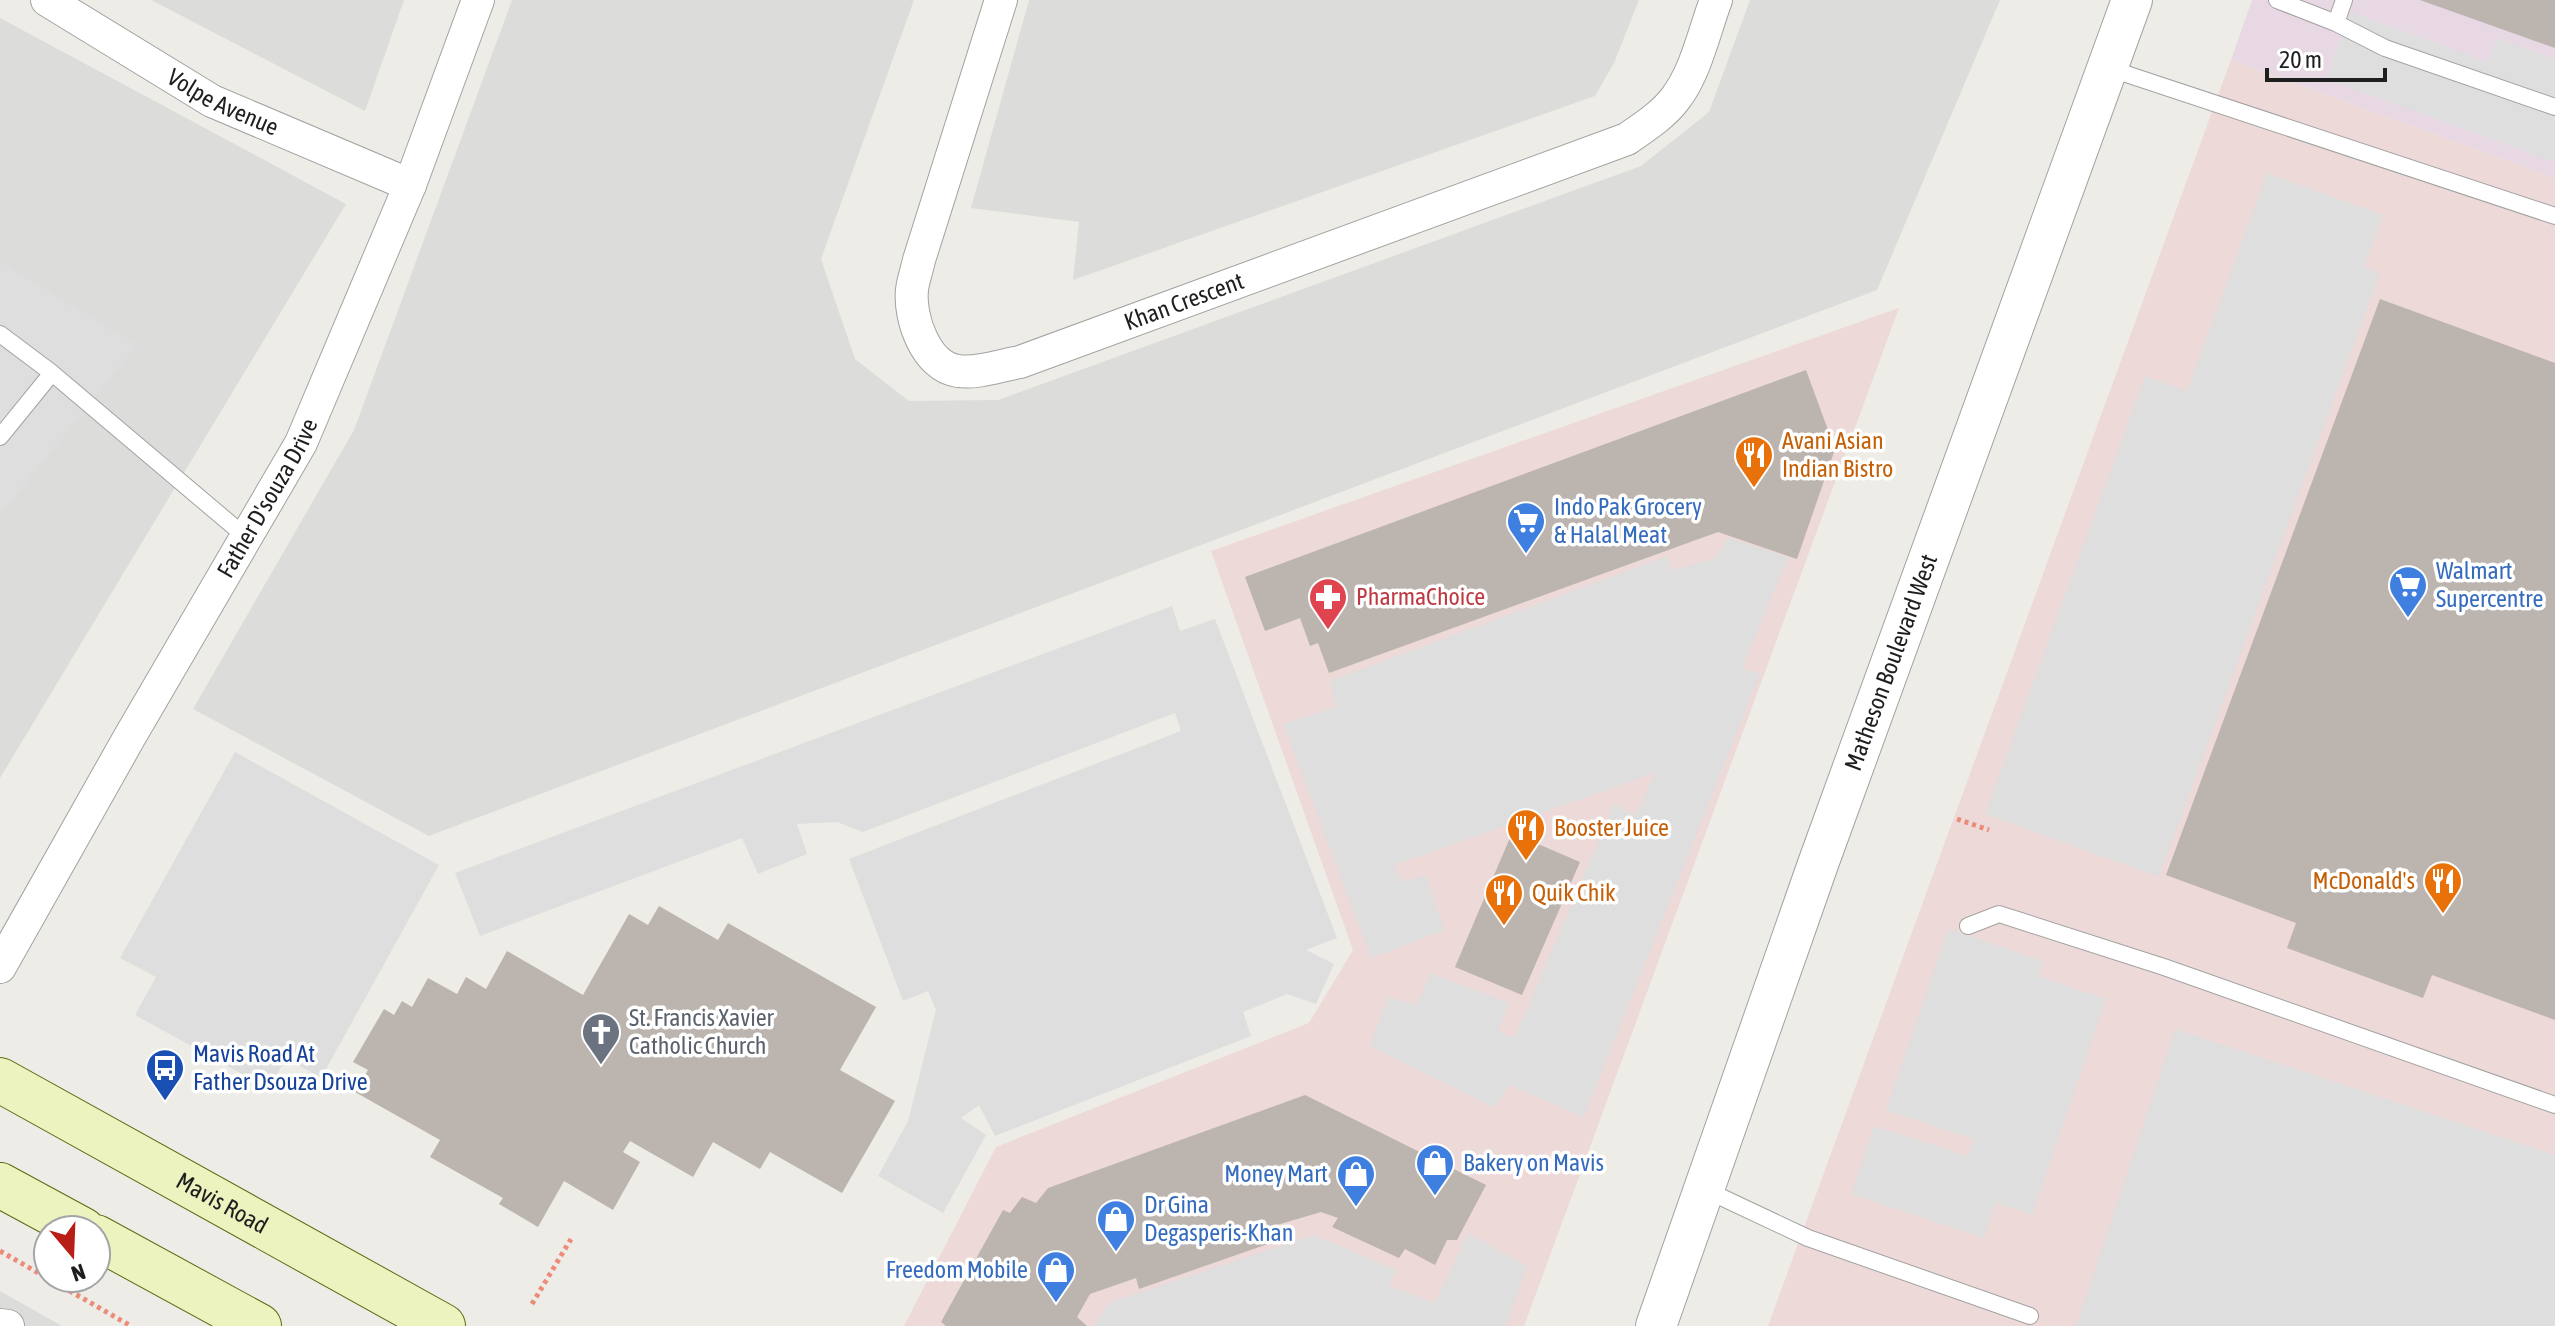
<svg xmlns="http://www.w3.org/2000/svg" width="2555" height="1326" font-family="'Asap Condensed',sans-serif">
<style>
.residential{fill:#dcdcdb}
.commercial{fill:#edd9d7}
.industrial{fill:#e7d8e3}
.parking{fill:#dedede}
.building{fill:#bbb4af}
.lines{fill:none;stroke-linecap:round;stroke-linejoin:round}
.service-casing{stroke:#a2a2a2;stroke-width:18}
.minor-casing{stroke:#a2a2a2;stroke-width:34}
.tertiary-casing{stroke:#a2a2a2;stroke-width:42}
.secondary-casing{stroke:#5c6a10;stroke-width:46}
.path{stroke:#eb8c7a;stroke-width:5;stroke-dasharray:4 4;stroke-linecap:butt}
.service{stroke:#fff;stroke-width:16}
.minor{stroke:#fff;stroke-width:32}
.tertiary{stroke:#fff;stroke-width:40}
.secondary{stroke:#edf3bf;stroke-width:44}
.labels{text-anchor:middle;stroke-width:7;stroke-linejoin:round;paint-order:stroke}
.street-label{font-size:24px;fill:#1e1e1e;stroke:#fff}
.food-label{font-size:24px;fill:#c56008;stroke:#fff;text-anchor:start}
.shop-label{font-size:24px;fill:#366cbe;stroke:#fff;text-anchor:start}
.health-label{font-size:24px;fill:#be3a42;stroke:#fff;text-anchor:start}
.worship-label{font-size:24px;fill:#5b616d;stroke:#fff;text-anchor:start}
.transit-label{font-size:24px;fill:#164399;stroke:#fff;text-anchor:start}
</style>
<rect width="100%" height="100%" fill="#eeece6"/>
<path class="residential" d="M151 0H404L365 111Z
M512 0H914L821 259 855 359 909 401 998 400 1641 166 1709 112 1750 0H2000L1877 290 429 836 193 709 354 430Z
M1029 0H1639L1614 63 1595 96 1073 280 1079 222 971 208Z
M0 18 346 204 0 778Z
M0 1291 62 1326H0Z"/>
<path class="commercial" d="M2231 60 2555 178V1326H1768Z
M1899 308 1524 1326H904L996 1147 1309 1023 1353 950 1211 551Z"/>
<path class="industrial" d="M2252 0H2555V178L2231 60Z"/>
<path class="parking" d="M2351 12 2488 62 2497 38 2555 59V162L2326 79Z
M2267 173 2383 215 2364 266 2380 273 2159 877 1985 814 2145 376 2187 391Z
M0 262 137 345 0 515Z
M1728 538 1788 557 1742 669 1760 674 1584 1117 1509 1085 1495 1108 1370 1046 1388 997 1417 1005 1431 973 1509 1003 1498 1032 1515 1037 1614 804 1636 815 1655 773 1394 865 1402 882 1425 875 1445 930 1371 958 1283 724 1336 707 1330 681 1667 556 1673 570 1715 558Z
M1172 606 1180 631 1215 619 1337 938 1306 950 1334 964 1316 1004 1287 994 1243 1012 1251 1036 995 1136 979 1105 961 1118 986 1135 943 1213 878 1176 908 1121 936 1010 928 991 903 1001 849 859 1181 731 1175 713 863 832 837 822 797 824 807 854 758 874 742 838 480 936 455 873Z
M235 752 439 865 321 1078 286 1058 269 1089 135 1015 156 977 120 958Z
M1948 929 2043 961 2038 976 2106 999 2032 1215 1996 1203 1984 1238 1851 1194 1874 1126 1968 1156 1973 1139 1886 1110Z
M2175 1029 2555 1155V1326H2076Z
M1468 1233 1527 1266 1506 1326H1094L1108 1303 1314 1235 1396 1270 1389 1285 1435 1303Z"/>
<path class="building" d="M2420 0H2555V48Z
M2380 299 2555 363V1020L2432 975 2423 998 2287 948 2296 923 2166 875Z
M1806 370 1835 449 1797 559 1718 532 1329 673 1318 643 1310 646 1300 618 1265 631 1245 577Z
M1512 833 1580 862 1522 995 1455 967Z
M659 906 718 940 728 923 876 1007 840 1070 895 1101 842 1193 770 1152 760 1169 713 1142 693 1177 630 1141 623 1152 640 1162 613 1210 564 1181 538 1227 499 1204 503 1198 430 1157 440 1140 355 1092 368 1070 353 1062 384 1009 394 1015 402 1001 412 1007 428 978 457 994 466 977 486 989 507 951 583 995 629 914 648 925Z
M1305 1095 1486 1185 1457 1240H1447L1435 1265 1405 1249 1399 1258 1332 1227 1338 1218 1321 1212 1270 1227 1276 1241 1139 1289 1136 1278 1090 1294 1077 1317 1087 1326H946L941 1322 1003 1210 1010 1213 1022 1197 1036 1203 1048 1188Z"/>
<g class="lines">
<g class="service-casing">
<path id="service" d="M2277 0 2336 23 2385 48 2555 107
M2336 23 2344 0
M2108 68 2555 216
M0 334 52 373 246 537
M0 437 52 373
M1968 926 1999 914 2164 967 2555 1105
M1704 1189 1808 1238 2030 1316"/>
</g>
<g class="minor-casing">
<g id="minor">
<path id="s1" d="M47 0 212 101 410 185"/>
<path id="s2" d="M1001 0 919 260C917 270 913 280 912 290 909 318 926 367 958 371 978 374 1001 365 1020 362L1627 139C1644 127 1663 115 1675 99 1696 72 1704 32 1716 0"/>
<path id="s3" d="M0 967 129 738 301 443 410 185 478 0"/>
<path d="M0 1325 8 1326"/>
</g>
</g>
<g class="tertiary-casing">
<g id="tertiary">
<path id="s4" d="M1656 1326 1818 864 2132 0"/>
</g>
</g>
<g class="secondary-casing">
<g id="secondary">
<path id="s5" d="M0 1080 443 1326"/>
<path d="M0 1185 83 1230"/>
<path d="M96 1237 259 1326"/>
</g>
</g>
<path class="path" d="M1957 819 1989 830
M0 1251 131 1326
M532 1304 571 1239"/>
<use href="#service" class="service"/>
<use href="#minor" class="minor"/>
<use href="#tertiary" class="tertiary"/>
<use href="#secondary" class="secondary"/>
</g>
<defs>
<g id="restaurant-pin" transform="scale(2)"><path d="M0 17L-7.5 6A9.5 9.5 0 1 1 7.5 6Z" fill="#e8710a" stroke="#fff"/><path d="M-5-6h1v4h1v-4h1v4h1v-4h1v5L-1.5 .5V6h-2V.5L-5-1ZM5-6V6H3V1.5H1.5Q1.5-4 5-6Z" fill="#fff"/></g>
<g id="supermarket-pin" transform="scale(2)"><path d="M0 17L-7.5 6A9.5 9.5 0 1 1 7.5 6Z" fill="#3f7fe0" stroke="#fff"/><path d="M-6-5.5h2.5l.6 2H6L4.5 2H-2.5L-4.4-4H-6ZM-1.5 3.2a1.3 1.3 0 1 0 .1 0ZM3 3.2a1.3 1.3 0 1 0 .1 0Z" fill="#fff"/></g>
<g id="pharmacy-pin" transform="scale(2)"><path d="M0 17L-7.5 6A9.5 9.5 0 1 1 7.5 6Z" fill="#e0444e" stroke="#fff"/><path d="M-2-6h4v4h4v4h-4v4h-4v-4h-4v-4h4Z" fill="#fff"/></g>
<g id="church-pin" transform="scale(2)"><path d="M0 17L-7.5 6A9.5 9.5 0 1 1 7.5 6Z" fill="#6b7280" stroke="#fff"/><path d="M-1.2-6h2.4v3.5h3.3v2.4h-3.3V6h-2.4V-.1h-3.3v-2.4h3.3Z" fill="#fff"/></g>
<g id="bus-pin" transform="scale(2)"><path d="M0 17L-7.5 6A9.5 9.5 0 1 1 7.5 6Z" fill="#1a4fb4" stroke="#fff"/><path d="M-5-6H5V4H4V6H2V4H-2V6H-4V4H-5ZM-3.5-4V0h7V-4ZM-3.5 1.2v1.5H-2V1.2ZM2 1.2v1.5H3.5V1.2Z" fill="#fff"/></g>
<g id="shop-pin" transform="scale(2)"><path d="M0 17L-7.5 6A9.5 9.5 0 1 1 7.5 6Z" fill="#3f7fe0" stroke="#fff"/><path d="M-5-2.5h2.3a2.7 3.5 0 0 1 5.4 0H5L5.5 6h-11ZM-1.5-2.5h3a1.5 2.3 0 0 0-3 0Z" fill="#fff"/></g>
</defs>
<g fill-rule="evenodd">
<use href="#restaurant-pin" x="1754" y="455"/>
<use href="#supermarket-pin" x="1526" y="521"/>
<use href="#supermarket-pin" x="2408" y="585"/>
<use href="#pharmacy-pin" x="1328" y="597"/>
<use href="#restaurant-pin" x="1526" y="828"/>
<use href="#restaurant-pin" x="2443" y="881"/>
<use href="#restaurant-pin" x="1504" y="893"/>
<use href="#church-pin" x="601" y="1032"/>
<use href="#bus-pin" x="165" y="1068"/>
<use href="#shop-pin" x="1435" y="1163"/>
<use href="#shop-pin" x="1356" y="1174"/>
<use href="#shop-pin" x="1116" y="1219"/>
<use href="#shop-pin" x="1056" y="1270"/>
</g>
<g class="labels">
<g class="street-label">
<text dy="8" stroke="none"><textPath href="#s1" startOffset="204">Volpe Avenue</textPath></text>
<text dy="8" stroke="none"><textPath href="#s2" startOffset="642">Khan Crescent</textPath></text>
<text dy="8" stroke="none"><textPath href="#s3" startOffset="540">Father D'souza Drive</textPath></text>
<text dy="8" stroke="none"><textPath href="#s4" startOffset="704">Matheson Boulevard West</textPath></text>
<text dy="8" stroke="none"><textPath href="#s5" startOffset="254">Mavis Road</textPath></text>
</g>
<g class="food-label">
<text x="1782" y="449">Avani Asian<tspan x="1782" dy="28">Indian Bistro</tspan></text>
<text x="1554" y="836">Booster Juice</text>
<text x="2415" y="889" text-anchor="end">McDonald's</text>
<text x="1532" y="901">Quik Chik</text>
</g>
<g class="shop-label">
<text x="1554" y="515">Indo Pak Grocery<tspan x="1554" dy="28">&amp; Halal Meat</tspan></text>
<text x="2436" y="579">Walmart<tspan x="2436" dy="28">Supercentre</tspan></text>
<text x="1463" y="1171">Bakery on Mavis</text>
<text x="1328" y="1182" text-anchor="end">Money Mart</text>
<text x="1144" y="1213">Dr Gina<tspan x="1144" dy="28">Degasperis-Khan</tspan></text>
<text x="1028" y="1278" text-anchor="end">Freedom Mobile</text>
</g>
<g class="health-label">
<text x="1356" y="605">PharmaChoice</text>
</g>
<g class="worship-label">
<text x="629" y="1026">St. Francis Xavier<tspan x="629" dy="28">Catholic Church</tspan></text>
</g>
<g class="transit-label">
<text x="193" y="1062">Mavis Road At<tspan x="193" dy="28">Father Dsouza Drive</tspan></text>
</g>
</g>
<g transform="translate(72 1254) rotate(161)"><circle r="38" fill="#ffffff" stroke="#a5a5a5" stroke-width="2"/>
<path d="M0-6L14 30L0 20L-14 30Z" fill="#b81e15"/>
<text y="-12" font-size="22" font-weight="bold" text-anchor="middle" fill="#1e1e1e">N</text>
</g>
<path d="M2267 68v12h118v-12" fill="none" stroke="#1e1e1e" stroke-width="4"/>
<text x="2279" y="68" font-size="24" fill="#1e1e1e" stroke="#ffffff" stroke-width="6" paint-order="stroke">20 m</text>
</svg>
